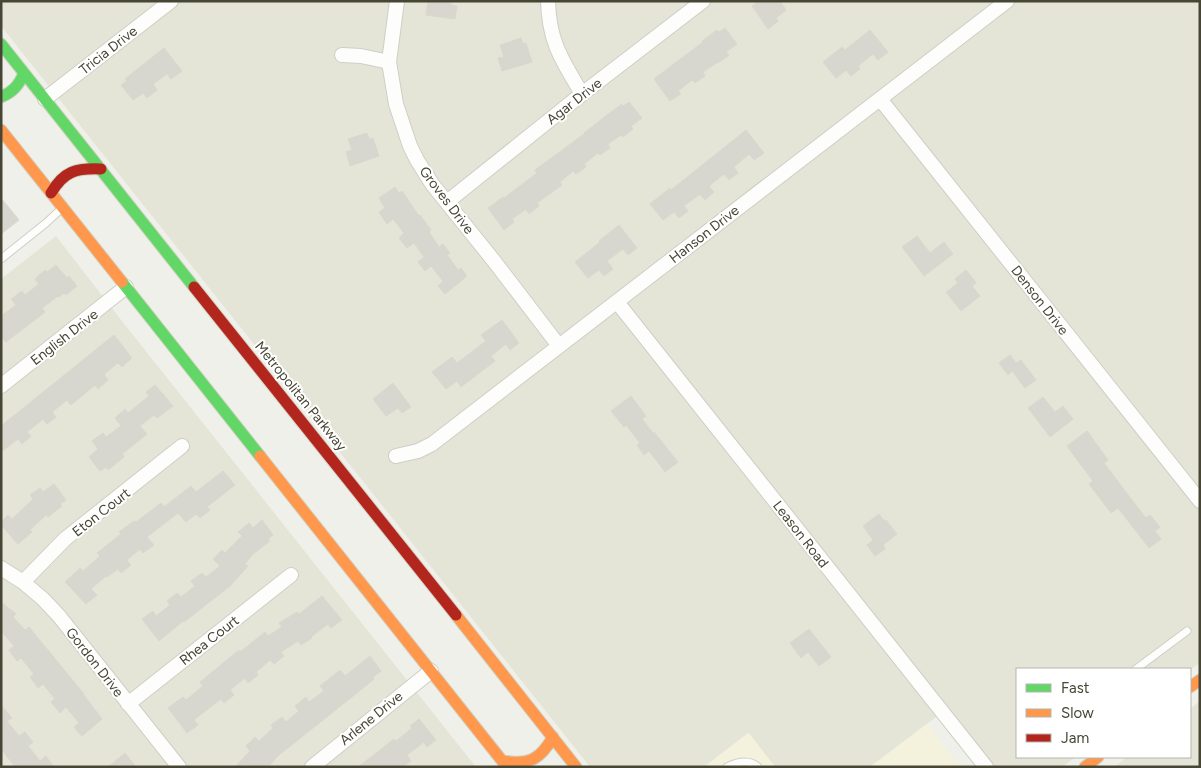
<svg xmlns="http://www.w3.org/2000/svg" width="1201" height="768" font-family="Figtree,sans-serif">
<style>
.residential{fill:#e5e5d7}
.commercial{fill:#f4f2dc}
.building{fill:#d7d7cf;stroke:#d9d8cf}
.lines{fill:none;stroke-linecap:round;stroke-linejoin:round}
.lane-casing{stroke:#cecec7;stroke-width:9}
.street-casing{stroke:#cecec7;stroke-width:16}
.fast-casing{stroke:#d1d1c2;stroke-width:13}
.slow-casing{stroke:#d1d1c2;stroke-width:13}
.jam-casing{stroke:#d1d1c2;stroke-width:13}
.lane{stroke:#fdfdfc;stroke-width:7}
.street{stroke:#fdfdfc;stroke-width:14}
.fast{stroke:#63d668;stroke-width:11}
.slow{stroke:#ff974d;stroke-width:11}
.jam{stroke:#b3261e;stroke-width:11}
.labels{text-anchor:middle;stroke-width:4;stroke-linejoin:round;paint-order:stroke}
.street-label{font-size:14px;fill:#474635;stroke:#fff}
</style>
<rect width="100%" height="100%" fill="#f0f0ea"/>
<path class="residential" d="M1 1H1200V663L1190 670V669H1017V757H1076L1062 767H995L948 708 870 767H775L748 733 704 767H590L1 26Z
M56 236 118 316 476 767H1V279Z
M1200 701V767H1115L1126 757H1190V709Z"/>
<path class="commercial" d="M927 724 961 767H870Z
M749 733 775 767H704Z"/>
<path class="building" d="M428 1H451V5L457 6 455 19 426 15Z
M759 1H780L786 10 776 18 778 21 768 29 752 6Z
M725 28 737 44 726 52 729 55 718 63V62L703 72 705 76 695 83 692 80 678 91 681 94 670 101 654 79 703 42 702 41 717 30 719 32Z
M870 30 888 52 878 60 873 54 858 66 860 69 851 76 846 70 836 78 823 62 842 47 845 50Z
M521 38 523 44 526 43 532 62 502 71 498 58 504 57 500 45Z
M164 48 182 71 171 79 167 74 153 84 157 90 147 98 143 93 133 100 121 85 127 81 125 79Z
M629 102 642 118 631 126 633 129 623 137 621 135 608 144 610 148 600 155 598 153 584 164 586 167 576 174 573 171 560 182 562 185 537 203 539 206 529 214 526 209 512 219 514 222 504 230 488 208 503 197 504 198 537 173 535 170 584 134V133L607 115 622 104 623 106Z
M746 130 764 153 754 160 749 154 734 167 738 173 729 180 724 174 709 186 714 192 705 200 700 194 684 206 688 211 679 218 674 212 663 220 650 204 670 188 671 190Z
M367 133 369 139 373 138 379 156 350 166 346 152 352 150 348 139Z
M395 187 399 193 402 191 419 216 420 215 431 230 429 232 439 247 443 244 450 253 447 255 458 270 461 268 467 276 445 294 438 286 443 281 431 266 425 271 418 262 424 257 414 243 407 248 399 238 404 233 393 219 387 224 379 212 385 208 379 198Z
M1 198 19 220 1 234Z
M619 225 637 248 628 255 623 249 607 261 613 269 604 276 599 270 588 278 575 262 600 242 599 241Z
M917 236 930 253 944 242 953 254 924 276 902 247Z
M56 265 67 278 69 276 77 286 66 295 64 293 59 297 58 296 42 308 45 312 6 342 1 337V316L16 305 11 299 22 291 25 295 39 284 35 279 45 270 47 272Z
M966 270 976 283 972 286 980 296 961 311 946 292 958 283 955 279Z
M502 320 519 343 510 350 506 344 491 356 495 361 470 380 461 387 457 381 446 389 432 372 452 357 457 363 486 341 481 335Z
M114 335 132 358 122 367 118 363 104 374 108 380 98 389 95 385 71 405 67 400 52 412 56 417 47 424 43 419 27 432 31 436 22 444 18 439 1 452V426Z
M1010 355 1016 363 1021 360 1036 380 1025 388 1012 371 1008 375 999 363Z
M393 383 411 407 402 413 398 408 386 416 373 399Z
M155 385 173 406 157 418 154 415 140 426 147 434 122 454 124 457 108 470 106 467 100 471 89 457 98 449 92 441 103 433 106 437 121 426 115 418 125 409 128 413 149 396 146 392Z
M631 396 646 416 642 419 653 433 654 432 678 462 665 472 649 451 644 455 637 445 640 443 626 425 624 427 611 411Z
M1043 397 1055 412 1063 406 1073 419 1050 437 1028 408Z
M1087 431 1108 460 1104 463 1135 504 1146 518 1150 515 1160 527 1155 531 1161 539 1149 548 1118 508 1111 513 1089 484 1093 481 1067 446Z
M223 471 235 485 207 507 210 510 200 518 196 514 186 522 178 513 147 537 154 545 143 553 140 549 127 560 131 565 121 573 118 569 107 577 106 576 91 589 97 595 86 604 65 582 80 568 83 571 89 566 100 556 97 553 121 534 119 532 134 521 136 522 161 503 164 507 191 486 196 492Z
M54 484 66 500 60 504 62 506 48 517 46 515 30 530 32 532 18 544 1 525V522L8 515 12 519 33 499 30 495 40 488 43 492Z
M879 514 884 521 886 520 897 534 883 545 885 549 875 556 867 545 873 540 863 526Z
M262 520 273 535 268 539 270 541 253 554 245 564 248 566 230 586 184 622 183 621 159 641 142 619 153 611 156 616 170 605 167 601 177 593 181 597 195 586 191 581 202 573 206 577 220 566 213 559 222 550 225 553 242 536 238 532 249 523 253 528Z
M322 596 342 620 331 628 328 624 311 637 312 638 301 645 298 641 281 652 284 656 274 664 270 660 256 672 258 675 248 683 245 678 230 690 234 695 224 703 221 699 204 712 194 720 198 725 187 733 168 708 183 697 186 700 203 686 200 682 239 650 240 652 265 632 268 636 282 627 279 623 297 612 299 614Z
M1 602 16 614 13 617 25 630 29 627 84 694H83L102 719 82 736 74 727 79 723 66 707 60 713 51 702 55 699 43 684 38 688 30 677 34 674 21 658 17 661 9 650 14 646 1 631Z
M809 629 831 657 819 666 808 652 801 658 790 643Z
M370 656 381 671 373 677 374 679 352 697 279 755 268 767H235L250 751 246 746 255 737 259 741 273 728 271 725 282 717 286 722 299 711 295 706 306 697 309 702 324 691 320 686 340 670 345 676Z
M1 705 12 718 7 721 19 736 25 732 33 742 28 746 40 761 46 756 54 767H15L1 749Z
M419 719 436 740 427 747 424 742 407 755 411 761 403 767H358L394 739 396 741 412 728 410 726Z
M125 753 136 767H108Z"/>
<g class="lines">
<g class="lane-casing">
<path id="lane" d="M1 259 46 223 60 210
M1136 669 1187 631
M727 767C737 762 749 759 758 767"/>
</g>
<g class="street-casing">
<path id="street" d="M397 1 389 62 396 104 410 146 417 160 432 184 494 261 559 346
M548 1C549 42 562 60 582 94
M342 55 361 56 389 62
M45 99 171 1
M880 99 1200 501
M447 202 582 94 703 1
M617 302 986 767
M1 386 126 287
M396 456 418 451 432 444 1007 1
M1 568 23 582 43 599 59 616 179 767
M23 582 65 539 182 446
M128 704 291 575
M312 767 431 671"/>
</g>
<g class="fast-casing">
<path id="fast" d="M1 44 194 287
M1 97C13 92 19 85 24 73
M122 282 260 456"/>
</g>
<g class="slow-casing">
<path id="slow" d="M1 130 122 282
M260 456 507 767
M456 615 576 767
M1190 687 1200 680
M503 761C529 765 540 760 553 737
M1085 767 1098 757"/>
</g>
<g class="jam-casing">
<path id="jam" d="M51 193C64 171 76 168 101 169
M194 287 456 615"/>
</g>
<use href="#lane" class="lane"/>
<use href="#street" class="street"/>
<use href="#fast" class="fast"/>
<use href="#slow" class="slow"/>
<use href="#jam" class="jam"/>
</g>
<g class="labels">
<g class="street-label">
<text transform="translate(108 50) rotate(-38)" y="5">Tricia Drive</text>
<text transform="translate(574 101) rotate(-38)" y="5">Agar Drive</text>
<text transform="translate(447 200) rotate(53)" y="5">Groves Drive</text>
<text transform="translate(704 234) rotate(-38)" y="5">Hanson Drive</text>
<text transform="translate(1040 300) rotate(52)" y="5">Denson Drive</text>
<text transform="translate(64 337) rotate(-38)" y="5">English Drive</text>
<text transform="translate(301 396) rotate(51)" y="5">Metropolitan Parkway</text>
<text transform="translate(101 512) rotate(-38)" y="5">Eton Court</text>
<text transform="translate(801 534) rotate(52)" y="5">Leason Road</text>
<text transform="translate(209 640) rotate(-38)" y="5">Rhea Court</text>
<text transform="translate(95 662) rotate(52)" y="5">Gordon Drive</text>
<text transform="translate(371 718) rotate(-39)" y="5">Arlene Drive</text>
</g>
</g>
<rect width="1201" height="768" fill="none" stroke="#474635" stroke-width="5"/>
<rect x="1016" y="668" width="175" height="90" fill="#ffffff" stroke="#b5b5ae"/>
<rect x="1026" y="684" width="25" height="8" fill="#63d668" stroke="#b5b5ae"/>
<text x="1061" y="693" font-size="15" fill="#474635">Fast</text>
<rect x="1026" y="709" width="25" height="8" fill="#ff974d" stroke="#b5b5ae"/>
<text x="1061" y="718" font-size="15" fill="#474635">Slow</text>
<rect x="1026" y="734" width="25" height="8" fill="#b3261e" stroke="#b5b5ae"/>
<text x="1061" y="743" font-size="15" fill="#474635">Jam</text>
</svg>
